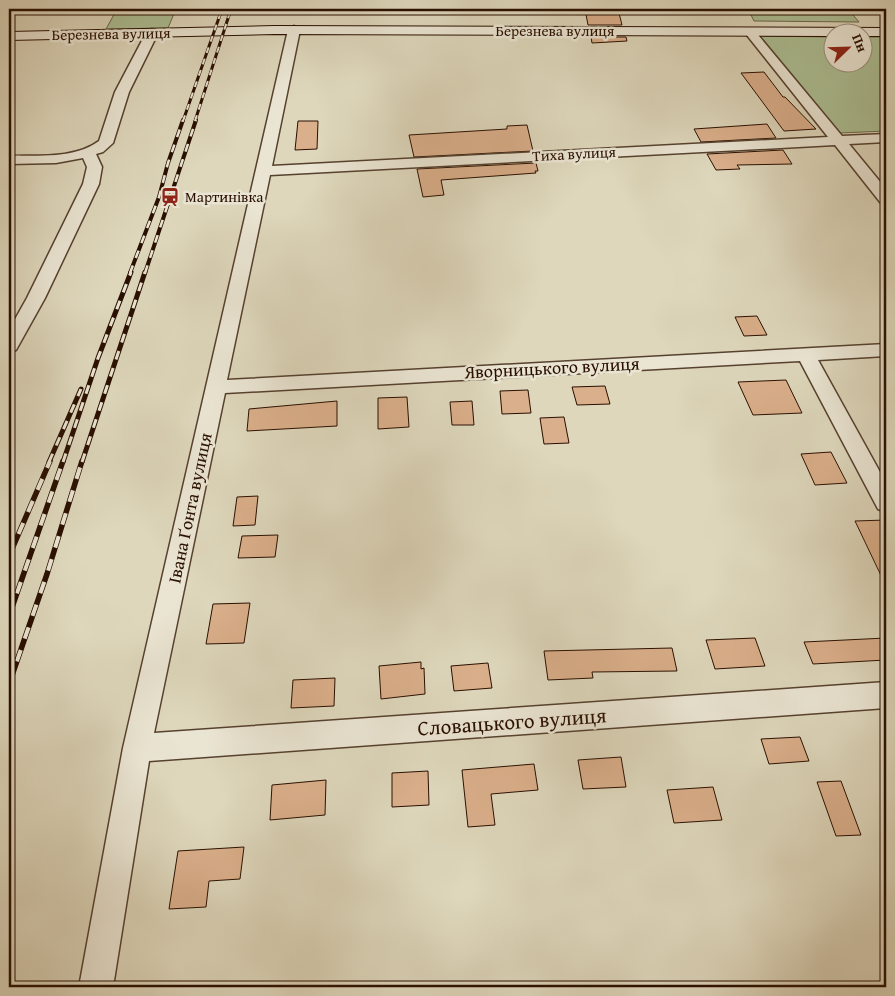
<svg xmlns="http://www.w3.org/2000/svg" width="895" height="996" font-family="'Gentium Book Plus',serif">
<style>
.green{fill:#acbf94;stroke:#6a674a}
.building{fill:#daaf8b;stroke:#290f00}
.lines{fill:none;stroke-linecap:round;stroke-linejoin:round}
.minor-casing{stroke:#56412f;stroke-width:3}
.secondary-casing{stroke:#290f00;stroke-width:2}
.minor{fill:#eae5d3;fill-rule:evenodd}
.secondary{fill:#eae5d3;fill-rule:evenodd}
.rail-far3-casing{stroke:#290f00;stroke-width:3}
.rail-far2-casing{stroke:#290f00;stroke-width:4}
.rail-far1-casing{stroke:#290f00;stroke-width:5}
.rail-casing{stroke:#290f00;stroke-width:5.5}
.rail-far3{stroke:#eae5d3;stroke-width:2;stroke-dasharray:6;stroke-linecap:butt}
.rail-far2{stroke:#eae5d3;stroke-width:2.5;stroke-dasharray:8;stroke-linecap:butt}
.rail-far1{stroke:#eae5d3;stroke-width:3;stroke-dasharray:9;stroke-linecap:butt}
.rail{stroke:#eae5d3;stroke-width:4;stroke-dasharray:12;stroke-linecap:butt}
.labels{text-anchor:middle;stroke-width:5;stroke-linejoin:round;paint-order:stroke}
.far-street-label{font-size:15px;fill:#290f00;stroke:#eae5d3}
.far-poi-label{font-size:15px;fill:#290f00;stroke:#eae5d3;text-anchor:start}
.street-label{font-size:18px;fill:#290f00;stroke:#eae5d3}
.near-street-label{font-size:21px;fill:#290f00;stroke:#eae5d3}
</style>
<rect width="100%" height="100%" fill="#ded7bc"/>
<filter id="stains"><feTurbulence type="fractalNoise" baseFrequency=".004" numOctaves="4"/><feColorMatrix values="0 0 0 0 .2 0 0 0 0 .09 0 0 0 0 .02 0 0 0 .5 -.17"/></filter>
<radialGradient id="worn" r=".72"><stop offset=".6" stop-color="#630" stop-opacity="0"/><stop offset="1" stop-color="#630" stop-opacity=".3"/></radialGradient>
<path class="green" d="M117 9H176L168 28 106 29Z
M748 9H848L859 22 754 21Z
M757 36 832 37V62H862L863 37H886V131L839 133Z"/>
<path class="building" d="M585 9H618L622 25H588Z
M591 37H626L627 41 592 43Z
M764 72 783 97H785L816 129 784 131 741 73Z
M298 121H318L317 149 295 150Z
M767 124 776 138 701 142 694 129Z
M527 125 533 151 414 157 409 135 507 129V126Z
M783 150 792 164 737 165 740 169 716 170 707 154Z
M536 163 538 171H535L536 173 441 180 444 195 423 197 417 169Z
M757 316 767 335 744 336 735 317Z
M786 380 802 413 753 415 738 382Z
M605 386 610 404 577 405 572 387Z
M528 390 531 413 502 414 500 391Z
M407 397 409 427 378 429V398Z
M337 401V426L247 431 249 409Z
M472 401 474 425H452L450 402Z
M564 417 569 443 544 444 540 418Z
M831 452 847 483 815 485 801 454Z
M258 496 255 525 233 526 237 497Z
M886 520V586L855 521Z
M278 535 275 557 238 558 242 536Z
M250 603 244 643 206 644 213 604Z
M755 638 765 666 715 669 706 640Z
M886 638V660L813 664 804 642Z
M672 648 677 671 592 672 593 678 548 680 544 651Z
M421 662V669L424 668 425 694 381 699 379 666Z
M488 663 492 688 454 691 451 666Z
M335 678 334 706 291 708 293 680Z
M800 737 809 761 769 764 761 739Z
M621 757 626 787 583 789 578 760Z
M534 764 538 790 491 794 495 825 468 827 462 770Z
M428 771 429 805 392 807V773Z
M326 780 325 815 270 820 272 785Z
M841 781 861 835 836 836 817 782Z
M713 787 722 820 674 823 667 790Z
M244 847 240 879 209 881 206 907 169 909 178 851Z"/>
<g class="lines">
<g class="minor-casing">
<path id="minor" d="M294 26 300 30 272 166 828 137 746 34 744 32 746 30H754L842 136 886 134V142L849 144 886 189V204L880 202 835 145 270 175 227 380 886 344V356L818 360 886 483V512L878 509 800 361 225 393 154 733 886 682V708L149 761 113 987H79L123 748 288 30Z
M152 29 158 33 129 92 113 143 103 152 96 154 102 167 99 184 45 298 16 350 9 352V330L27 298 83 184 87 167 83 158 56 163 9 164V156C38 155 75 159 99 141L115 92 146 33Z"/>
</g>
<g class="secondary-casing">
<path id="secondary" d="M274 26 886 28V36H862V32H832V36L274 34 9 40V32Z"/>
</g>
<use href="#minor" class="minor"/>
<use href="#secondary" class="secondary"/>
<g class="rail-far3-casing">
<path id="rail-far3" d="M183 121 222 9
M195 121 231 9"/>
</g>
<g class="rail-far2-casing">
<path id="rail-far2" d="M130 273 159 197 168 163 183 120
M145 273 196 120"/>
</g>
<g class="rail-far1-casing">
<path id="rail-far1" d="M49 462 81 389
M63 462 98 358 131 272
M82 462 145 272"/>
</g>
<g class="rail-casing">
<path id="rail" d="M9 556 50 461
M9 616 63 461
M9 684 47 574 82 461"/>
</g>
<use href="#rail-far3" class="rail-far3"/>
<use href="#rail-far2" class="rail-far2"/>
<use href="#rail-far1" class="rail-far1"/>
<use href="#rail" class="rail"/>
</g>
<defs>
<g id="station-bare" transform="scale(1.5)"><path d="M-3-6H3Q5-6 5-4V2Q5 4 3 4L4.5 6H3L1.5 4h-3L-3 6H-4.5L-3 4Q-5 4-5 2V-4Q-5-6-3-6ZM-3.5-4v3h7v-3ZM-3.5 1v1.5H-2V1ZM2 1v1.5H3.5V1Z" fill="#8f2418" stroke="#eae5d3" stroke-width="2.5" paint-order="stroke"/></g>
</defs>
<g fill-rule="evenodd">
<use href="#station-bare" x="170" y="197"/>
</g>
<g class="labels">
<g class="far-street-label">
<text x="555" y="36">Березнева вулиця</text>
<text transform="translate(111 34) rotate(-1)" y="5">Березнева вулиця</text>
<text transform="translate(574 154) rotate(-3)" y="5">Тиха вулиця</text>
</g>
<g class="far-poi-label">
<text x="185" y="202">Мартинівка</text>
</g>
<g class="street-label">
<text transform="translate(552 368) rotate(-3)" y="6">Яворницького вулиця</text>
<text transform="translate(190 508) rotate(-78)" y="6">Івана Ґонта вулиця</text>
</g>
<g class="near-street-label">
<text transform="translate(512 722) rotate(-4)" y="7">Словацького вулиця</text>
</g>
</g>
<rect width="895" height="996" fill="none" stroke="#ded7bc" stroke-width="30"/>
<rect x="10" y="10" width="875" height="976" fill="none" stroke="#290f00" stroke-width="2.5"/>
<rect x="15" y="15" width="865" height="966" fill="none" stroke="#290f00"/>
<g transform="translate(848 48) rotate(67)"><circle r="24" fill="#eae5d3" stroke="#9d8f7f"/>
<path d="M0-4L9 19L0 12L-9 19Z" fill="#8f2418"/>
<text y="-8" font-size="14" font-weight="bold" text-anchor="middle" fill="#290f00">Пн</text>
</g>
<rect width="100%" height="100%" filter="url(#stains)"/>
<rect width="100%" height="100%" fill="url(#worn)"/>
</svg>
